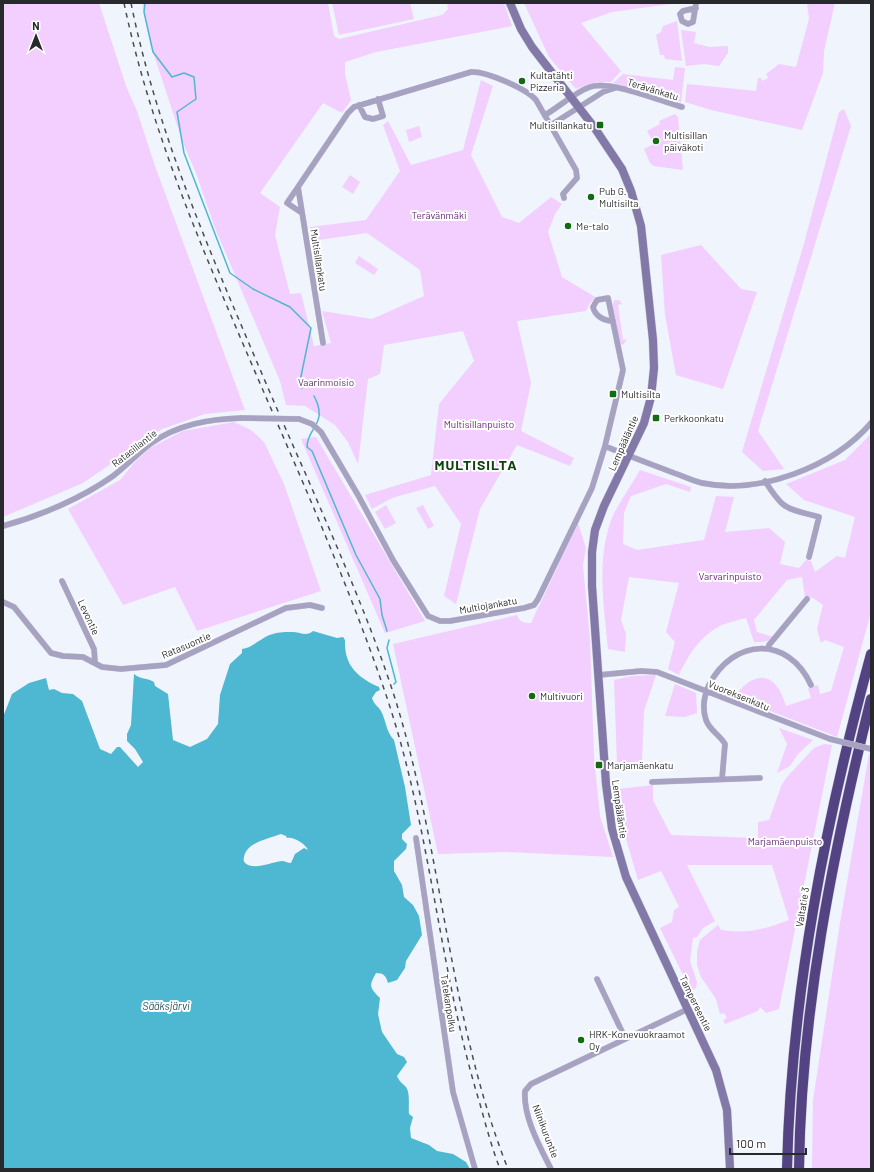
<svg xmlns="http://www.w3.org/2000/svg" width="874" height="1172" font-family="Barlow,sans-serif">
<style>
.green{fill:#f2cffe}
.water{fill:#4eb7d2;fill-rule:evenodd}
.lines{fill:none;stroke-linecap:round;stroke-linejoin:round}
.stream{stroke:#4eb7d2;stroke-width:1.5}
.street-casing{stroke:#cccfd7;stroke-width:6}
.secondary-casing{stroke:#cccfd7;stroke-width:9}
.highway-casing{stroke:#cccfd7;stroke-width:11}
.street{stroke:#a7a2c2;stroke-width:5.5}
.secondary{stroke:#8279a8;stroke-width:8}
.highway{stroke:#534383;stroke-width:10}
.rail{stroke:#4c4d51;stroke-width:1.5;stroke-dasharray:5 5;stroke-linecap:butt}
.street-bridge-casing{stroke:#cccfd7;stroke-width:6;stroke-linecap:butt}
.street-bridge{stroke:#a7a2c2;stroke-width:5.5}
.poi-dot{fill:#126a12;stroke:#fff;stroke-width:1.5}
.labels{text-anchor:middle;stroke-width:4;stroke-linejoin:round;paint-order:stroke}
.poi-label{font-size:10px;fill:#28292c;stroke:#fff;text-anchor:start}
.street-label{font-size:10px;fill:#28292c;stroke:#fff}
.park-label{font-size:10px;fill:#642a75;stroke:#fff}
.water-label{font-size:11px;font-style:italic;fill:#2a5763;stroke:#fff}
.district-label{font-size:14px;font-weight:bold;letter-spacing:1px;fill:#0d430c;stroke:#fff}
</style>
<rect width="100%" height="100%" fill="#f0f4fd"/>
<path class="green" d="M3 3H99L126 86 137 111 155 166 245 410 205 414 162 429 83 483 3 517Z
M142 3H328L334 36 339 39 442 15 448 9 447 3H504L512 26 376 52 345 62V74L351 100 342 113 323 103 260 193 280 207 275 235 290 294 301 293 314 346 331 343 322 311 372 319 424 296 420 270 367 233 312 241 310 227 366 220 400 171 383 125 388 121 411 165 463 150 481 80 493 86 471 155 502 217 519 223 551 197 562 204 555 214 548 232 562 277 595 297 590 303 586 311 517 321 531 383 521 431 574 458 570 466 517 445 480 509 456 604 444 596 461 524 435 486 392 498 372 509 365 495 431 475 439 404 474 361 463 331 384 345 380 374 368 379 358 464 348 442 335 425 305 406 286 405 280 381 215 228 196 173 183 143 150 43Z
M332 3H410L414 19 339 35Z
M524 3H677L612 12 581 23 621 71 611 82H597L576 89 549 57Z
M807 3H835L824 51 823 73 802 130 711 110 685 102 687 84 756 91 758 78H761L762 81 768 78 766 74 779 64 796 67 809 19Z
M677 21 682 61 665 59 664 55H660L656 35 661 32 663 26Z
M681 30 696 32 694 43 709 47 728 46V53L719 66 704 64 686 66Z
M675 67 685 68 681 102 613 83 623 74 673 80Z
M844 109 851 126 758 431 784 469 763 471 742 452 803 247 839 112Z
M675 114 678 117 683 170 654 166 650 163 644 149 654 144 647 131 660 124 659 121Z
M419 126 422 137 409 142 406 130Z
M350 175 360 182 353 194 342 187Z
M701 245 741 289 757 292 723 389 676 375 665 315 661 255Z
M359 256 378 269 374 275 355 263Z
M615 300H619L622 304 618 305 623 340 627 339 623 345 620 343 612 305Z
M234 422 251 430 264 442 284 484 321 591 197 631 175 587 123 605 68 509 120 480 134 463 150 448 183 431Z
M871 434V612L837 737 734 697C755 669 776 671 786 706L811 698 808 688 818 685 820 694 831 691 844 647 825 640 821 643 817 629 823 605 813 598 805 597 802 577 787 580 754 620 757 632 773 637C767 643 762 642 754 642L746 618C739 620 729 622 722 625 701 635 688 655 679 675L668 669 675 642 666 632 679 583 629 577 621 620 626 634 625 652 608 649C604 606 596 559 612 518 619 502 631 486 640 470L691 487 690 492 666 484 631 496 624 513 623 544 637 550 704 540 716 496 734 497 725 532 769 528 785 542 780 564 799 568 806 560 811 561 815 572 837 556 845 558 855 517 804 500 786 484 845 460Z
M316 437 425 621 385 633 301 439Z
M386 505 396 523 385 529 375 512Z
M423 505 434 526 428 529 416 508Z
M578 523 586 548 583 565 590 640 594 757 600 816 613 857 506 852 438 854 393 644 517 615C520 622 523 623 531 623Z
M656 675 644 711 642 762 617 764 614 680 632 676Z
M675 684 696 693 697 713 685 717 665 716Z
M779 728 813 740 798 754 790 766 777 773 787 744Z
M824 744 832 745 779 1009 766 1013 760 1007 758 1011 725 1024 723 1020 727 1018 724 1013 720 1014 716 999 701 977 697 965V951L700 940 718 925 721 930C746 934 766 929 789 920L772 865H687L715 921 703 928 697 937 693 938 690 961 697 982 696 988 691 991 660 928 672 922 674 910 679 907 661 871 638 880 624 832 619 789 653 785V800L671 835 758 838V822L769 820 782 784 787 777 814 748Z
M869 754 871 755V1169H812L813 1100 840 923Z"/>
<path class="water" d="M313 631 337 638 343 637 345 640C344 665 357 677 379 687L380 690 376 692 372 698C374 705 378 706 381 711 386 720 386 732 394 740L405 787 411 825 402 834V839L407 844 406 849 394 861V871L402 885 404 897 413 905 419 916 422 935 406 961 405 968 397 980 388 983C386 976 384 973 376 973 369 986 369 987 380 998L378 1014 382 1032 397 1054 404 1057 407 1062 397 1076C399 1081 401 1082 405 1086 411 1092 408 1106 409 1114L413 1117 410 1128 411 1138 429 1145 437 1151 453 1154 466 1162 470 1169H3V717L12 694 29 683 46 678 49 690 54 689 62 693 73 694 82 701 100 749 111 754 117 747H120L138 767 143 762 135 749 127 741V734L131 725 134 674C139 679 148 678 154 682L155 686 168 694 173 740 190 747 207 739 218 724 220 695 230 664 242 653V649C253 648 261 637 273 634 279 632 287 632 292 632 301 632 306 637 313 631ZM281 834 286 836 287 838C293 836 306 844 308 850L304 848 295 854 291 863C287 863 285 861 282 861 271 862 259 869 248 865 244 863 243 861 244 857 247 842 268 839 281 834Z"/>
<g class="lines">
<path class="stream" d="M145 3 144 12 153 52 172 77 184 73 194 77 196 99 177 112 184 153 230 273 253 289 290 307 311 328 300 381 302 388
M314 396C329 424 307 427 307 447L312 451 356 555 380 599 382 615 387 631
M389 640 387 648 396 682 394 684"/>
<g class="street-casing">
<path id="street" d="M696 3 693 22 688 24 682 21 680 14 683 11 696 8
M359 105 365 117 373 119 383 116 378 99
M545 115C559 107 575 92 590 87 610 80 660 101 682 107
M551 125 603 92 615 88
M298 187 287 203 302 213
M323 343 298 187 348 113 354 107 471 72C486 71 527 89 536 100L576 170 577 178 563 194 564 198
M299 419 312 424 321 432 358 495 393 560 428 616 440 621H450L524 608 534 605 538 599 592 488 605 446 623 370 622 365 608 298 597 300 593 307C595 316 604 321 613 321
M605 446C628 456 651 464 674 473 683 476 693 481 702 483 760 495 833 467 871 423
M765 481C784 511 786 508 819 517L809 557
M3 526C40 516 82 498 113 476 126 466 137 454 150 444 178 424 210 419 242 418
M62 581 94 649 95 662
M3 602 14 607 51 653 63 656 83 657 102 667 121 669 166 665 286 608 310 605 322 608
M768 649 769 645 807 599
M599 675 641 671 657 672 830 739
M722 779 725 744C720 735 710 731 706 720 702 708 704 696 709 685 733 638 788 635 811 685
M652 782 760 778
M416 838 453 1092 475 1169
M597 979 625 1038
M551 1169C540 1147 523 1117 525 1091L531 1084 688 1009"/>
</g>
<g class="secondary-casing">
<path id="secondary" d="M510 3 521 29 532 47 594 127 622 169 631 191 641 226 653 340 654 368 651 397 644 423 604 506 595 530 592 552V586L606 784 612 829 626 877 716 1070 727 1110 730 1169"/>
</g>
<g class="highway-casing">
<path id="highway" d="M787 1169C791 995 825 822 871 654
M799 1169C801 1010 833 852 871 699"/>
</g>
<use href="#street" class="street"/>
<use href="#secondary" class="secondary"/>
<use href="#highway" class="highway"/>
<path class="rail" d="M124 3C147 113 188 215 232 318 284 441 341 563 384 689 431 824 438 968 480 1104 486 1126 492 1148 500 1169
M131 3C152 107 190 204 231 301 256 360 281 419 307 477 337 547 368 617 392 689 443 846 447 1015 508 1169"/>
<g class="street-bridge-casing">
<path id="street-bridge" d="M242 418 299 419
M830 739 871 749"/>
</g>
<use href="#street-bridge" class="street-bridge"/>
</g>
<g class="poi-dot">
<circle cx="522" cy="81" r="4"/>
<rect x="596" y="121" width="8" height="8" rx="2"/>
<circle cx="656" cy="141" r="4"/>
<circle cx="591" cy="197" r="4"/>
<circle cx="568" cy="226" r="4"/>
<rect x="609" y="390" width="8" height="8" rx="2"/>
<rect x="652" y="414" width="8" height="8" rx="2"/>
<circle cx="532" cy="696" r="4"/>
<rect x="595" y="761" width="8" height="8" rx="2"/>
<circle cx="581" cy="1040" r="4"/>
</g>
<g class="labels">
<g class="poi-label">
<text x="530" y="79">Kultatähti<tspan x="530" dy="12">Pizzeria</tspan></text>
<text x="592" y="129" text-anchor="end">Multisillankatu</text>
<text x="664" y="139">Multisillan<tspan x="664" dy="12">päiväkoti</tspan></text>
<text x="599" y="195">Pub G.<tspan x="599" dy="12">Multisilta</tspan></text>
<text x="576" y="230">Me-talo</text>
<text x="621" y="398">Multisilta</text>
<text x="664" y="422">Perkkoonkatu</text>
<text x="540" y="700">Multivuori</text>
<text x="607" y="769">Marjamäenkatu</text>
<text x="589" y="1038">HRK-Konevuokraamot<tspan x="589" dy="12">Oy</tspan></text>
</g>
<g class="street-label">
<text transform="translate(653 89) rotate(17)" y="4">Terävänkatu</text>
<text transform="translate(319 260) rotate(81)" y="4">Multisillankatu</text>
<text transform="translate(623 443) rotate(-66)" y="4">Lempääläntie</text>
<text transform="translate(134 448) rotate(-38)" y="4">Ratasillantie</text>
<text transform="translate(488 605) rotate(-10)" y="4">Multiojankatu</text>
<text transform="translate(89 617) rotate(65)" y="4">Levontie</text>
<text transform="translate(186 645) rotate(-23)" y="4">Ratasuontie</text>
<text transform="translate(739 695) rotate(22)" y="4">Vuoreksenkatu</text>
<text transform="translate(620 809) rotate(82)" y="4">Lempääläntie</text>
<text transform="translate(802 907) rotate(-81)" y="4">Valtatie 3</text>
<text transform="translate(449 1003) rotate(81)" y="4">Tatekanpolku</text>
<text transform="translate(696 1003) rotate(64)" y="4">Tampereentie</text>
<text transform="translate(546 1131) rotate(69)" y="4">Niinikuruntie</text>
</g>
<g class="park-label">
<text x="439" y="219">Terävänmäki</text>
<text x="326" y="386">Vaarinmoisio</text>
<text x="479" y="428">Multisillanpuisto</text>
<text x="730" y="580">Varvarinpuisto</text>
<text x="785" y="845">Marjamäenpuisto</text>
</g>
<g class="water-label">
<text x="166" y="1010">Sääksjärvi</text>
</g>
<g class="district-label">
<text x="476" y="470">MULTISILTA</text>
</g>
</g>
<rect width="874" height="1172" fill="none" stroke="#28292c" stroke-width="8"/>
<g transform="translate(36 36)" stroke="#ffffff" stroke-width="3" paint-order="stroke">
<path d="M0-3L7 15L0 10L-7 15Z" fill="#28292c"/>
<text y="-6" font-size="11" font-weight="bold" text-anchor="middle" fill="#28292c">N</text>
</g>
<path d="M730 1148v6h76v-6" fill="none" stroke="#28292c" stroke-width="2"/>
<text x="736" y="1148" font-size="12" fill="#28292c" stroke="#ffffff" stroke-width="3" paint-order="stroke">100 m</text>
</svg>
